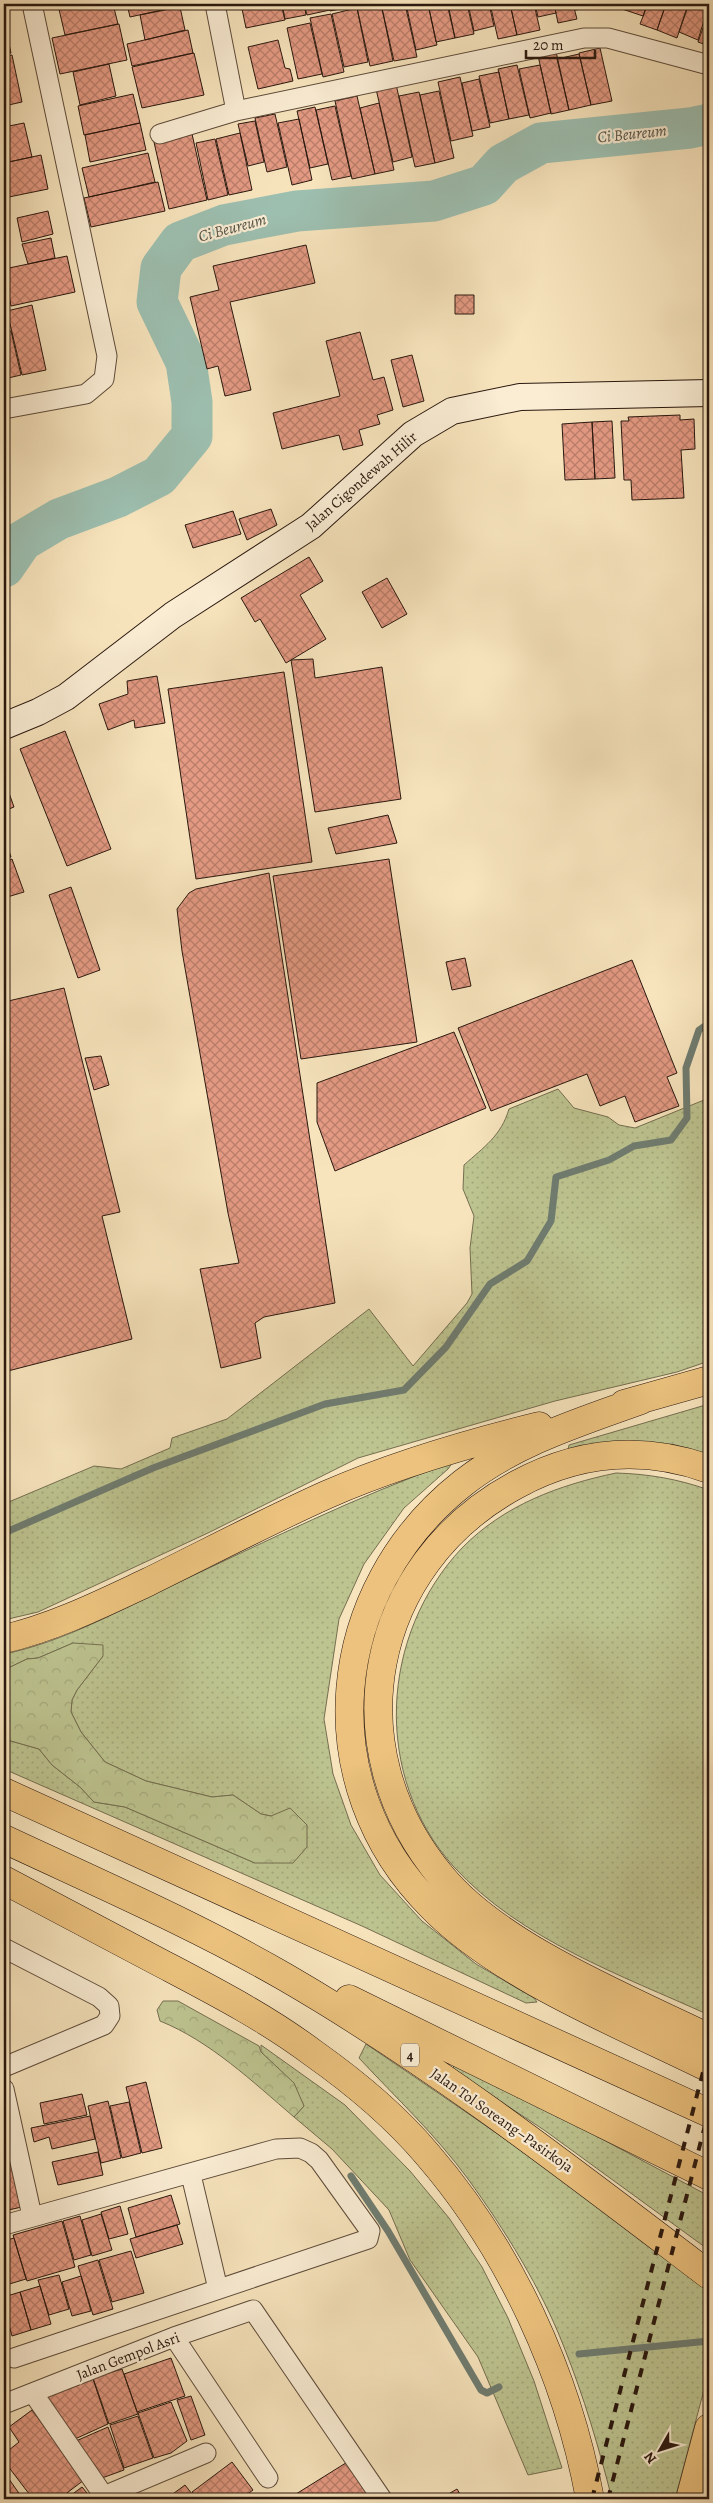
<svg xmlns="http://www.w3.org/2000/svg" width="713" height="2503" font-family="Alegreya,serif">
<style>
.grass{fill:url(#grass-dots);stroke:#746e50}
.forest{fill:url(#forest-crowns);stroke:#746e50}
.lines{fill:none;stroke-linecap:round;stroke-linejoin:round}
.stream{stroke:#6f7c70;stroke-width:7}
.river{stroke:#9dbfb0;stroke-width:41}
.building{fill:url(#building-cross-hatch);stroke:#2a180f}
.street-casing{stroke:#5d4b3a;stroke-width:21}
.secondary-casing{stroke:#2a180f;stroke-width:28}
.highway-casing{stroke:#2a180f;stroke-width:29}
.street{stroke:#faedd4;stroke-width:19}
.secondary{stroke:#faedd4;stroke-width:26}
.highway{stroke:#ecc27e;stroke-width:28}
.rail{stroke:#2a180f;stroke-width:4;stroke-dasharray:9 9;stroke-linecap:butt}
.labels{text-anchor:middle;stroke-width:4.5;stroke-linejoin:round;paint-order:stroke}
.shield{fill:#faedd4;stroke:#68584a;stroke-width:1}
.shield-label{font-size:14px;font-weight:bold;fill:#2a180f}
.street-label{font-size:15px;fill:#2a180f;stroke:#faedd4}
.water-label{font-size:16px;font-style:italic;fill:#525247;stroke:#faedd4}
</style>
<defs>
<pattern id="grass-dots" width="8" height="8" patternUnits="userSpaceOnUse" patternTransform="scale(1.25)"><rect width="8" height="8" fill="#bdc490"/><path d="M2 2h.1M6 6h.1" fill="none" stroke="#a3a87b" stroke-width="1.8" stroke-linecap="round"/></pattern>
<pattern id="forest-crowns" width="20" height="18" patternUnits="userSpaceOnUse" patternTransform="scale(1.25)"><rect width="20" height="18" fill="#bdc490"/><path d="M2 6a3 3 0 1 1 6 0M12 15a3 3 0 1 1 6 0" fill="none" stroke="#a3a87b"/></pattern>
<pattern id="building-cross-hatch" width="8" height="8" patternUnits="userSpaceOnUse" patternTransform="scale(1.25)"><rect width="8" height="8" fill="#e49a83"/><path d="M0 0l8 8M0 8l8-8" fill="none" stroke="#b97d6a"/></pattern>
</defs>
<rect width="100%" height="100%" fill="#f7e4bd"/>
<filter id="stains"><feTurbulence type="fractalNoise" baseFrequency=".004" numOctaves="4"/><feColorMatrix values="0 0 0 0 .2 0 0 0 0 .09 0 0 0 0 .02 0 0 0 .5 -.17"/></filter>
<radialGradient id="worn" r=".72"><stop offset=".6" stop-color="#630" stop-opacity="0"/><stop offset="1" stop-color="#630" stop-opacity=".3"/></radialGradient>
<path class="grass" d="M558 1089 574 1108 608 1117 619 1125 635 1128 709 1098V1361L677 1372 555 1401 358 1458 210 1532 38 1612 4 1620V1504L94 1466 121 1469 170 1448 172 1438 227 1419 369 1309 413 1366 467 1303 472 1294 470 1248 474 1216 463 1189 464 1165C484 1147 501 1136 509 1109Z
M709 1404V1459L568 1450 569 1445Z
M453 1462 448 1469 404 1508 364 1564 339 1619 324 1719 333 1774 351 1825 380 1875 422 1921 476 1964 534 1998 537 2002 526 2003 362 1926 4 1769V1739L39 1749 52 1765 80 1787 94 1802 125 1807 255 1863 271 1816 261 1814 233 1795 212 1797 146 1781 105 1762 81 1732 71 1712 72 1700 77 1690 103 1656 73 1643 38 1658 27 1659 4 1670V1654C64 1642 120 1610 175 1584 267 1541 357 1496 453 1462Z
M616 1473C649 1474 678 1479 709 1490V2015C621 1975 521 1940 454 1867 372 1776 380 1635 462 1548 504 1505 559 1485 616 1473Z
M366 2044C483 2123 598 2202 709 2289V2371L675 2499H612C599 2448 584 2397 564 2347 541 2288 505 2230 468 2179 436 2135 396 2098 359 2058Z
M261 2045 345 2105 410 2171 449 2218 482 2267 508 2318 534 2381 562 2468 528 2475 478 2357 410 2260 389 2210 332 2149 294 2117 304 2106 293 2083 261 2052Z
M454 2063H459L709 2196V2250L544 2130 453 2070Z"/>
<path class="forest" d="M73 1643 103 1645V1656L77 1690 72 1700 71 1712 81 1732 105 1762 146 1781 212 1797 233 1795 261 1814 271 1816 290 1808 307 1825V1847L293 1863H255L125 1807 94 1802 80 1787 52 1765 39 1749 4 1739V1670L27 1659 38 1658Z
M163 2001H178L259 2046 261 2052 294 2083 304 2106 294 2117C253 2082 210 2041 160 2021L157 2010Z"/>
<g class="lines">
<path class="stream" d="M4 1533 153 1468 325 1404 404 1390 446 1347 490 1284 527 1261 551 1221 556 1177 609 1160 634 1146 671 1140 687 1118 686 1068 699 1030 709 1023
M351 2176 388 2231 481 2390 487 2393 499 2387
M579 2354 709 2341"/>
<path class="river" d="M4 567 22 541 59 519 118 497 159 476 192 436V402L186 362 157 302 161 268 180 242 224 225 297 211 434 201 484 185 503 164 541 143 690 128 709 124"/>
</g>
<path class="building" d="M113 4 118 24 65 35 58 5Z
M127 4H179L180 6 130 17Z
M241 4H281L285 20 246 28Z
M282 4H304L306 15 285 19Z
M304 4H328L330 10 307 15Z
M329 4H355V6L330 11Z
M381 4H405L417 57 394 61Z
M381 4 393 61 370 66 357 8Z
M406 4H428L437 45 416 50Z
M428 4H447L455 38 436 42Z
M448 4H467L474 34 455 38Z
M468 4H489L494 26 474 31Z
M490 4H510L517 35 498 39Z
M510 4H534L540 30 517 35Z
M535 4H554L556 13 538 17Z
M554 4H573L577 19 558 23Z
M574 4H598V7L575 10Z
M599 4H623L622 9Z
M624 4H647L643 16 622 9Z
M648 4H666L657 30 640 24Z
M666 4H688L677 38 657 30Z
M689 4H709L698 40 679 32Z
M180 7 185 30 145 40 140 15Z
M357 8 368 62 344 67 332 14Z
M709 11V46L698 42Z
M331 14 344 72 323 77 310 18Z
M4 22 11 53 4 54Z
M310 23 322 74 298 79 287 28Z
M119 24 127 60 60 74 52 38Z
M188 30 193 53 132 66 127 44Z
M278 40 285 68 290 69 293 81 258 89 248 47Z
M555 47 569 110 551 114 537 51Z
M600 48 612 101 591 105 579 53Z
M194 53 204 95 142 108 132 67Z
M579 54 591 105 569 110 557 59Z
M12 55 22 102 4 106V57Z
M109 64 116 96 80 105 73 72Z
M517 65 529 115 509 119 498 69Z
M540 65 551 113 530 118 519 69Z
M499 72 509 119 490 123 479 76Z
M460 77 473 136 451 141 438 82Z
M479 79 490 127 472 131 462 83Z
M396 84 412 157 393 162 376 89Z
M439 91 454 158 435 163 420 95Z
M419 92 435 163 415 167 399 96Z
M133 94 140 123 84 135 78 106Z
M357 96 375 174 352 179 335 101Z
M379 103 394 170 375 174 360 108Z
M335 106 351 176 332 180 316 110Z
M315 107 328 164 310 168 297 111Z
M275 114 287 167 267 172 255 118Z
M299 119 312 180 292 185 278 123Z
M255 121 264 162 248 166 238 124Z
M24 123 32 157 4 163V127Z
M140 123 146 150 90 162 85 135Z
M240 133 252 190 229 195 216 139Z
M192 134 207 200 169 209 154 142Z
M215 139 228 195 208 200 196 143Z
M148 153 155 182 89 197 82 168Z
M41 155 48 189 4 198V163Z
M158 182 165 211 91 227 84 198Z
M48 211 53 234 22 242 17 218Z
M51 238 55 258 28 264 22 244Z
M306 245 315 283 230 302 251 390 225 396 218 366 207 369 190 297 219 290 213 266Z
M67 256 75 292 11 306 4 269Z
M455 295H474V314H455Z
M32 305 46 370 22 375 7 311Z
M11 331 21 375 4 379V333Z
M360 332 373 380 384 377 393 410 377 415 380 424 359 430 363 445 343 450 339 435 282 449 273 413 340 396 326 341Z
M412 355 424 401 403 407 391 360Z
M680 415V420L694 419 695 449 681 450 684 498 632 500 631 480H624L621 421H629L628 417Z
M612 421 615 478 595 479 592 422Z
M592 422 595 479 565 480 562 424Z
M271 509 277 525 247 540 239 519Z
M233 511 241 534 193 548 185 525Z
M309 557 323 581 300 595 326 639 286 663 260 619 255 622 241 598Z
M387 578 407 614 382 628 362 592Z
M313 659 315 678 382 667 401 799 315 812 291 660Z
M284 672 312 862 196 879 168 689Z
M157 676 165 723 135 728 134 720 108 730 99 704 128 694 127 681Z
M65 731 111 849 67 866 20 749Z
M4 779 14 807 4 811Z
M388 815 397 843 336 854 328 828Z
M4 835 11 857 4 859Z
M12 859 24 892 4 898V862Z
M389 859 417 1042 301 1059 273 876Z
M269 873 335 1303 264 1317 255 1323 261 1358 221 1368 200 1269 239 1263 228 1213 182 951 177 909 189 893 196 889Z
M71 887 100 970 78 978 49 895Z
M465 958 471 986 452 990 446 962Z
M632 960 677 1073 667 1077 679 1106 635 1122 625 1096 600 1106 587 1074 491 1111 458 1028Z
M64 988 120 1212 102 1216 132 1339 4 1372V1002Z
M454 1032 486 1108 335 1171 317 1122V1083Z
M101 1056 109 1085 94 1090 85 1058Z
M146 2082 162 2148 142 2153 126 2087Z
M82 2094 87 2115 44 2124 40 2103Z
M108 2101 121 2158 101 2163 88 2106Z
M129 2102 141 2153 122 2158 110 2106Z
M90 2116 95 2139 52 2149 49 2137 34 2142 31 2128Z
M10 2135 16 2157 4 2160V2136Z
M98 2152 103 2175 58 2185 52 2162Z
M15 2158 26 2206 4 2211V2161Z
M171 2195 180 2224 136 2237 128 2208Z
M120 2206 128 2234 109 2239 101 2212Z
M101 2214 112 2250 92 2256 82 2220Z
M80 2216 91 2255 74 2260 63 2221Z
M62 2221 75 2267 27 2281 13 2235Z
M177 2225 183 2244 136 2258 130 2239Z
M14 2238 26 2279 6 2285 4 2241Z
M131 2251 144 2293 112 2302 99 2260Z
M98 2260 113 2309 93 2315 78 2266Z
M59 2275 69 2309 49 2315 38 2280Z
M81 2276 91 2311 72 2316 62 2282Z
M4 2279 7 2292 4 2293Z
M40 2286 51 2324 31 2330 20 2292Z
M20 2292 31 2330 12 2336 4 2307V2297Z
M171 2358 185 2396 137 2412 124 2374Z
M122 2369 138 2414 109 2424 93 2378Z
M93 2379 108 2424 75 2439 45 2394Z
M191 2396 205 2435 191 2440 177 2400Z
M171 2402 187 2441 171 2453 154 2458 138 2413Z
M32 2410 84 2480 59 2499H33L4 2461V2454L19 2442 9 2427Z
M138 2416 153 2458 124 2468 110 2425Z
M108 2427 124 2470 102 2478 76 2441Z
M349 2461 371 2499H288Z
M232 2462 253 2490 241 2499H198L192 2492Z
M4 2472 23 2499H4Z
M185 2485 196 2499H166Z
M82 2487 92 2499H66Z
M457 2489 463 2499H440Z
M253 2493 258 2499H245Z"/>
<g class="lines">
<g class="street-casing">
<path id="street" d="M215 4 236 111
M160 134 236 111 584 38H608L709 65
M4 409 86 394 104 379 107 356 32 4
M4 1948 99 1997 109 2006 110 2016 104 2025 4 2067
M4 2089 32 2216
M191 2175 218 2289
M4 2225 276 2149 300 2148 311 2153 319 2160 370 2231 368 2239 14 2358
M174 2337 268 2478
M33 2393 106 2499
M4 2404 174 2337 253 2310 382 2499
M104 2496 206 2453"/>
</g>
<g class="secondary-casing">
<path id="secondary" d="M4 726 38 712 66 697 173 615 311 526 413 434 452 411 520 397 709 393"/>
</g>
<g class="highway-casing">
<path id="highway" d="M641 1400C580 1422 515 1442 463 1483 328 1589 308 1783 432 1907 501 1977 620 2024 709 2068
M624 1404 709 1380
M709 1469C642 1445 578 1451 516 1485 368 1565 333 1748 442 1877 500 1947 627 1998 709 2038
M4 1639C55 1627 101 1604 148 1582 207 1553 266 1522 326 1495 394 1465 466 1444 539 1426
M4 1792 709 2113
M4 1839C98 1883 195 1925 285 1977 435 2064 571 2170 709 2275
M4 1880C55 1907 107 1934 159 1962 212 1990 265 2017 313 2053 354 2082 394 2115 427 2154 510 2250 567 2374 590 2499
M349 1999 709 2176
M690 2499 709 2428"/>
</g>
<use href="#street" class="street"/>
<use href="#secondary" class="secondary"/>
<use href="#highway" class="highway"/>
<path class="rail" d="M592 2499 709 2049
M608 2499 709 2110"/>
</g>
<g class="labels">
<rect class="shield" x="401" y="2043.5" width="18" height="23" rx="4"/>
<g class="shield-label">
<text x="410" y="2060">4</text>
</g>
<g class="street-label">
<text transform="translate(361 481) rotate(-41)" y="5">Jalan Cigondewah Hilir</text>
<text transform="translate(502 2120) rotate(35)" y="5">Jalan Tol Soreang–Pasirkoja</text>
<text transform="translate(128 2356) rotate(-21)" y="5">Jalan Gempol Asri</text>
</g>
<g class="water-label">
<text transform="translate(632 133) rotate(-6)" y="6">Ci Beureum</text>
<text transform="translate(232 227) rotate(-15)" y="6">Ci Beureum</text>
</g>
</g>
<rect width="713" height="2503" fill="none" stroke="#f7e4bd" stroke-width="20"/>
<rect x="5" y="5" width="703" height="2493" fill="none" stroke="#2a180f" stroke-width="2.5"/>
<rect x="10" y="10" width="693" height="2483" fill="none" stroke="#2a180f"/>
<g transform="translate(660 2450) rotate(231)" stroke="#faedd4" stroke-width="4" paint-order="stroke">
<path d="M0-4L9 19L0 12L-9 19Z" fill="#2a180f"/>
<text y="-8" font-size="14" font-weight="bold" text-anchor="middle" fill="#2a180f">N</text>
</g>
<path d="M526 50v8h69v-8" fill="none" stroke="#2a180f" stroke-width="2.5"/>
<text x="533" y="50" font-size="15" fill="#2a180f" stroke="#faedd4" stroke-width="4" paint-order="stroke">20 m</text>
<rect width="100%" height="100%" filter="url(#stains)"/>
<rect width="100%" height="100%" fill="url(#worn)"/>
</svg>
